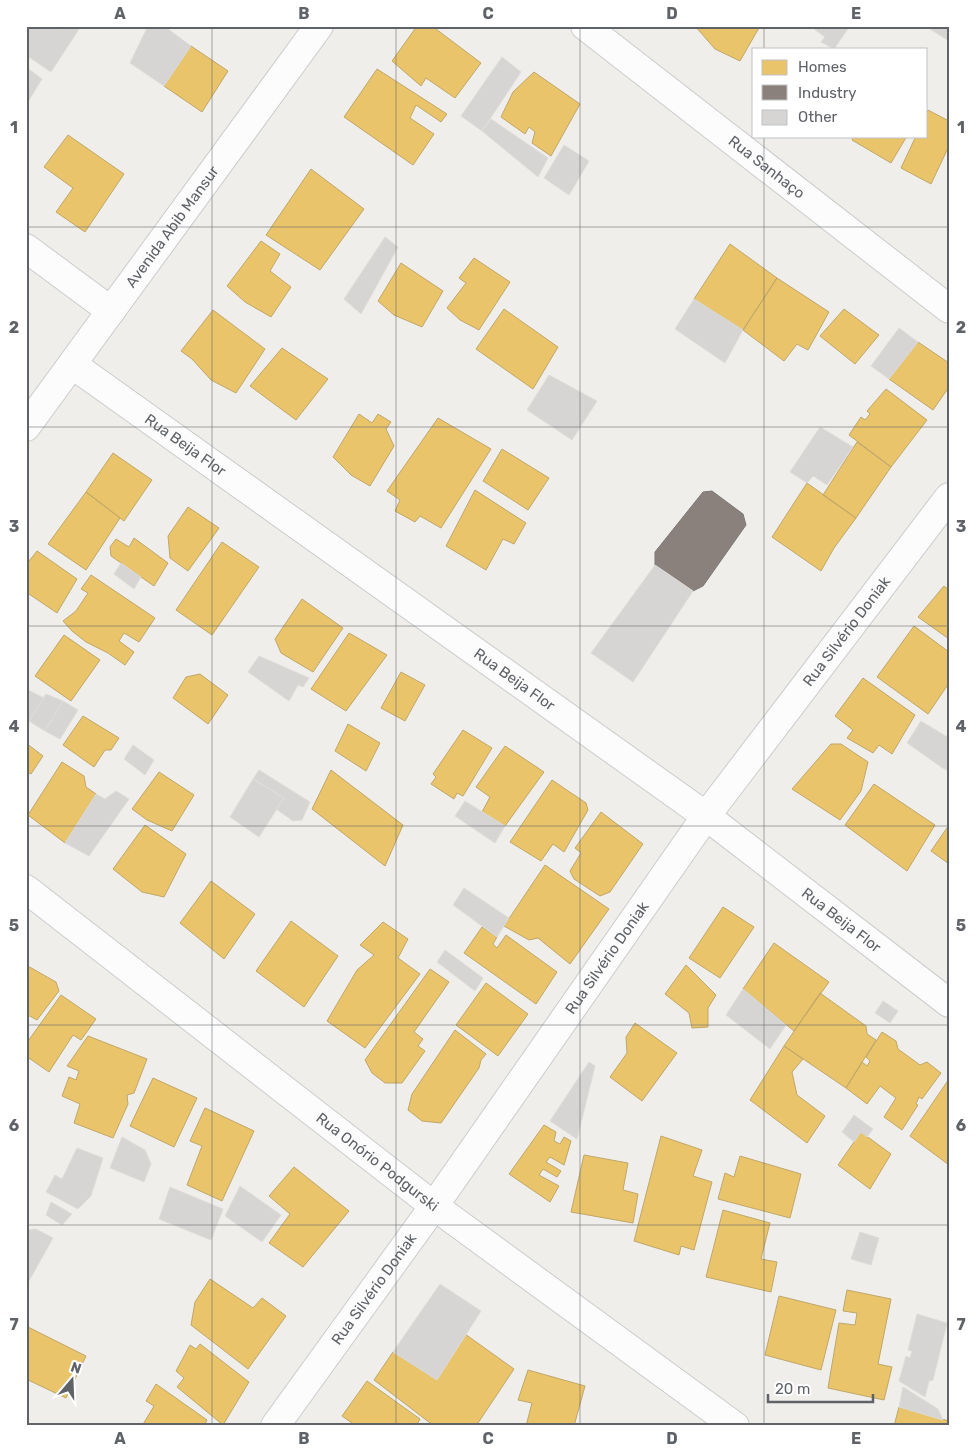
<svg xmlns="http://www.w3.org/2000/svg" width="975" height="1452" font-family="Rubik,sans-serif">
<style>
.homes{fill:#e9c46a;stroke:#c0a769}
.industry{fill:#8a817c;stroke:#7d7876}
.building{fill:#d6d5d3;stroke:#deddd9}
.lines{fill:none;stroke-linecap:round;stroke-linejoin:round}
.minor-casing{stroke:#cbcccc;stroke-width:30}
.minor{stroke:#fdfcfc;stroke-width:28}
.grid{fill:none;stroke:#5f6368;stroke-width:1;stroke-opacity:0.55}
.labels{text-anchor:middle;stroke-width:5;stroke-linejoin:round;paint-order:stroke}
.street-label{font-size:15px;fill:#5f6368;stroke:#fff}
.neatline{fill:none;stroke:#5f6368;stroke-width:2}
.grid-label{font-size:16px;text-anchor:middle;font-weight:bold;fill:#5f6368}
</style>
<rect width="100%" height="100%" fill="#efeeea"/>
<path class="homes" d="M417 26H432L481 63 455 98 426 78 421 86 392 61Z
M695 26H760L740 61 715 49Z
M191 46 228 71 202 112 164 86Z
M377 69 447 114 441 122 416 105 410 118 434 134 413 165 344 117Z
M534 72 580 104 551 156 532 143 535 132 529 127 525 134 501 117 513 92Z
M928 110 949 121V146L931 184 901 168 916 136H926V114Z
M68 135 124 174 85 232 56 212 73 188 44 167Z
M854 136H907L891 163 852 140Z
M311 169 364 209 320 270 266 235Z
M261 241 280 254 270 271 291 287 271 317 245 302 227 286Z
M730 244 777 278 743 330 694 299Z
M474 258 510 282 479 330 460 320 447 308 466 283 459 278Z
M401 263 443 291 422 327 394 315 378 301Z
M777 278 829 312 808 350 797 344 784 361 743 330Z
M504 309 558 347 533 389 476 349Z
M844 309 879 335 855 364 820 336Z
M213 310 265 349 236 393 211 380 192 359 181 351Z
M918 342 949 363V387L933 410 889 379Z
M282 348 328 379 296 420 250 386Z
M886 389 927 420 891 467 849 435 861 417 865 420 870 414 867 411Z
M359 414 372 423 378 414 391 422 386 429 394 446 370 486 351 475 333 457Z
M438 418 491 449 441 528 420 516 415 522 395 511 400 500 387 491Z
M857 442 891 467 856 518 823 495Z
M502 449 549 478 528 510 483 481Z
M113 453 152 480 124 521 86 492Z
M807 483 856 518 834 548 821 571 772 537Z
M475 490 526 523 514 544 503 539 486 570 446 546Z
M86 492 120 518 86 570 48 544Z
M188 507 219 528 188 571 170 558 168 536Z
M134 538 168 563 154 586 111 556 110 547 116 539 129 547Z
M222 542 259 567 212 635 176 610Z
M37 551 77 579 57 613 26 592V565Z
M91 575 155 618 139 642 124 633 119 641 134 652 125 665 108 653 86 642 72 631 63 621 76 611 88 593 81 589Z
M944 586 949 590V639L918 617Z
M302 599 343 628 313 672 281 653 275 639Z
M914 626 949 652V683L928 714 877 677Z
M349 633 387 655 346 711 311 689Z
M64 635 100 660 71 701 35 676Z
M401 672 425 685 405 721 381 708Z
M200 674 228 695 208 724 173 698 186 677Z
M863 678 915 715 892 754 879 745 873 753 847 738 853 730 835 716Z
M83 716 119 738 111 750H105L94 767 63 745Z
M348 724 380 743 366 771 335 751Z
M463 730 492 748 463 796 457 793 454 799 431 784 436 777 433 774Z
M26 743 43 756 31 774 26 771Z
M831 744H841L868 762 861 791 840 820 792 789Z
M505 746 544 772 505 826 482 812 490 797 476 787Z
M62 762 84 776 86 787 96 794 65 843 28 815Z
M331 770 403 825 385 866 312 809Z
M159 772 194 795 172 831 147 820 132 809Z
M552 780 586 803 588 810 564 852 553 844 541 861 510 842Z
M874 784 935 825 907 871 845 825Z
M601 812 643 844 610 892 600 896 574 879 570 871 581 853 575 848Z
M145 825 186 854 164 897 142 892 113 869Z
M949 825V864L931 851Z
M545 865 609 909 570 964 538 938 529 940 504 926Z
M211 881 255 914 224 959 180 923Z
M723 907 754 927 720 978 689 958Z
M291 921 338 956 304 1007 256 971Z
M383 922 408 939 398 958 420 974 365 1048 327 1021 357 970 374 955 360 945Z
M482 927 497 937 493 944 497 948 506 935 557 972 536 1004 464 953Z
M774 943 829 982 794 1031 743 989Z
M26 965 56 982 59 991 37 1020 26 1014Z
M686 965 716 995 708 1008V1027L692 1028 689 1013 665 994Z
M430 969 449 982 414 1032 423 1039 418 1046 425 1051 402 1083H385L372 1073 365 1060Z
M486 983 528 1014 498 1056 456 1025Z
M820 993 866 1026 867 1034 876 1040 846 1088 784 1046Z
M61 995 96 1019 81 1040 73 1035 49 1072 26 1056V1044Z
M635 1023 677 1053 642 1101 610 1077 627 1053 626 1037Z
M455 1030 486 1054 481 1060 479 1068 441 1123 422 1121 408 1110 412 1094Z
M882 1032 896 1041 898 1049 920 1065 927 1062 941 1073 922 1099 919 1097 916 1104 918 1105 902 1130 884 1117 896 1098 880 1086 867 1104 846 1088 862 1062 867 1066 870 1061 866 1057Z
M88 1036 147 1059 134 1093 127 1095 128 1104 113 1138 74 1123 80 1104 62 1096 69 1077 76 1080 79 1071 67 1066Z
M784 1046 803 1059 792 1072 797 1095 825 1116 807 1143 750 1100Z
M153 1078 197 1098 174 1147 130 1126Z
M949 1079V1165L910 1136Z
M205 1108 254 1131 222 1201 187 1185 202 1146 190 1141Z
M544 1125 556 1132 554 1141 560 1144 564 1137 571 1141 564 1165 550 1157 546 1162 561 1171 557 1177 543 1169 539 1175 559 1186 550 1202 509 1174Z
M861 1132 891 1154 870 1189 838 1165Z
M661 1136 702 1150 693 1176 712 1182 694 1250 681 1246 679 1255 634 1241Z
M584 1155 628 1163 623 1190 638 1194 633 1223 571 1212Z
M740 1156 801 1174 790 1218 718 1199 725 1173 734 1177Z
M294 1167 349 1211 303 1267 269 1243 290 1214 269 1196Z
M723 1210 770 1223 761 1259 777 1262 771 1292 706 1277Z
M210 1279 253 1308 262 1298 286 1316 248 1369 191 1325 195 1302Z
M847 1290 891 1299 878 1364 892 1367 884 1400 828 1388 839 1323 855 1325 857 1313 843 1311Z
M779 1296 836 1310 821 1370 765 1355Z
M26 1326 86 1356 66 1398 26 1379Z
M465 1334 514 1369 476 1426H434L374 1380 393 1352 437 1380Z
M200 1344 249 1382 223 1425 177 1387 184 1378 176 1371 190 1345 196 1349Z
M528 1370 585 1386 574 1426H526L532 1403 518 1400Z
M367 1381 420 1419 416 1426H356L342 1416Z
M156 1384 207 1420 204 1426H142L154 1406 146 1401Z
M899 1407 949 1421V1426H894Z"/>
<path class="industry" d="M712 491 743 514 746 525 703 586 693 591 655 565V552L703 492Z"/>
<path class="building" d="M26 26H53L59 30 62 26H81L51 72 26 55Z
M148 26H164L191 46 164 86 130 63Z
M816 26H850L834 49 821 42 825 37 814 29Z
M932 26H949V41L930 29Z
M502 57 521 72 482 131 461 116Z
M26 67 42 79 26 105Z
M491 119 548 158 538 177 482 131Z
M564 145 589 161 569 195 544 178Z
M385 237 398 247 361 314 344 299Z
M694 299 743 330 725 363 675 329Z
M899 328 918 342 889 379 871 366Z
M549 375 597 401 572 440 527 410Z
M820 427 853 447 827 485 813 476 807 483 790 472Z
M121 563 141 577 134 589 114 574Z
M655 565 693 591 633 682 591 653Z
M259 656 309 678 303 687 298 685 289 701 248 672Z
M26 689 44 698 29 721 26 719Z
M46 694 63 701 45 731 29 721Z
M63 701 78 710 60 739 45 731Z
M921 721 949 738V770L944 769 907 743Z
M133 745 154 760 145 775 124 759Z
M259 770 310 802 302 820 293 821 276 809 284 798 253 779Z
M253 779 284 798 259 837 230 817Z
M116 791 129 799 89 856 65 843 96 794 105 799Z
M465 801 505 826 495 843 455 816Z
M464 888 509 918 497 937 453 905Z
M445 950 483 978 475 991 437 962Z
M743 989 786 1025 770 1049 726 1015Z
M883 1001 898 1011 890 1023 875 1013Z
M589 1062 595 1066 577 1139 550 1121Z
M854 1115 873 1129 867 1137 861 1132 854 1142 842 1132Z
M122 1137 145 1150 151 1164 144 1182 110 1168Z
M77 1148 103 1158 91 1196 78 1209 46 1192 55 1175 62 1179Z
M240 1186 281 1215 262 1242 225 1216Z
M170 1187 223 1209 211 1240 159 1219Z
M51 1202 72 1214 62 1225 46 1215Z
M36 1229 53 1238 29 1281 26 1279V1230Z
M860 1232 879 1238 871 1265 851 1259Z
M440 1284 481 1311 437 1380 393 1352Z
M917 1314 947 1323 933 1380 929 1381 925 1397 899 1381 906 1356 910 1358 912 1351 908 1350Z
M903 1387 938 1409 943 1420 899 1407Z"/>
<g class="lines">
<g class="minor-casing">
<g id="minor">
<path id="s1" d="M585 26 949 309"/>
<path d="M26 248 111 311"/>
<path id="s2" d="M73 365 706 816 949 1003"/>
<path id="s3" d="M26 427 319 26"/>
<path id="s4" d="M26 889 434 1206 735 1426"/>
<path id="s5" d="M275 1426 434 1206 706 816 949 497"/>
</g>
</g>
<use href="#minor" class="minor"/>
</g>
<path class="grid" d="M212 26V1426M396 26V1426M580 26V1426M764 26V49M764 136V1426M26 227H949M26 427H949M26 626H949M26 826H949M26 1025H949M26 1225H949"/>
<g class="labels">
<g class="street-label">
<text dy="5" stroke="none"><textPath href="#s1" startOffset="230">Rua Sanhaço</textPath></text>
<text dy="5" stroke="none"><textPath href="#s3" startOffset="248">Avenida Abib Mansur</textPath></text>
<text dy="5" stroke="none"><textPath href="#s2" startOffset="138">Rua Beija Flor</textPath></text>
<text dy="5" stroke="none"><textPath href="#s5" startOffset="979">Rua Silvério Doniak</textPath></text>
<text dy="5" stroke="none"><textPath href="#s2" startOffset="542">Rua Beija Flor</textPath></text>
<text dy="5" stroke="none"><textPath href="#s2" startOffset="948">Rua Beija Flor</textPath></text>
<text dy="5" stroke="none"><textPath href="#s5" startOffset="574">Rua Silvério Doniak</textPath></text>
<text dy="5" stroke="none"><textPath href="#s4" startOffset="445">Rua Onório Podgurski</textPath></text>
<text dy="5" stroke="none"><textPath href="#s5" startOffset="169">Rua Silvério Doniak</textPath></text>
</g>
</g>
<rect width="975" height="1452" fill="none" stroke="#ffffff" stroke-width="55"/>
<rect x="752" y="48" width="175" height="90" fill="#ffffff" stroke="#bfc1c3"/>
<rect x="762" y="60" width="25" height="15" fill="#e9c46a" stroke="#bfc1c3"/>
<text x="798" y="72" font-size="15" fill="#5f6368">Homes</text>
<rect x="762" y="85" width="25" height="15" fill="#8a817c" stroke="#bfc1c3"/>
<text x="798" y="98" font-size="15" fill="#5f6368">Industry</text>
<rect x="762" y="110" width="25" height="15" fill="#d6d5d3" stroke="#bfc1c3"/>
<text x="798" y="122" font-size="15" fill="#5f6368">Other</text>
<g transform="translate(72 1380) rotate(19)" stroke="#ffffff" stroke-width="4" paint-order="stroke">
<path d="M0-4L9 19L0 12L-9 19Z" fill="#5f6368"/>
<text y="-8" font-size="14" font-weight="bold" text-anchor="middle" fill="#5f6368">N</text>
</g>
<path d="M768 1394v8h105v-8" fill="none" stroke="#5f6368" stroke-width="2.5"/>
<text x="775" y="1394" font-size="15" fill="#5f6368" stroke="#ffffff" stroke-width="4" paint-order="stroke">20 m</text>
<rect x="28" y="28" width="920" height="1396" class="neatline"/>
<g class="grid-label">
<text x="120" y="19">A</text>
<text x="304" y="19">B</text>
<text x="488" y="19">C</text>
<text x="672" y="19">D</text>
<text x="856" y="19">E</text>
<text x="14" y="133">1</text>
<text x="961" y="133">1</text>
<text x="14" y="333">2</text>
<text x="961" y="333">2</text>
<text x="14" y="532">3</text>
<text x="961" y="532">3</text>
<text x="14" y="732">4</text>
<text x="961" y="732">4</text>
<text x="14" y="931">5</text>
<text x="961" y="931">5</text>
<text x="14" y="1131">6</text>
<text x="961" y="1131">6</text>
<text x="14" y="1330">7</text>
<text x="961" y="1330">7</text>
<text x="120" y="1444">A</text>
<text x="304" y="1444">B</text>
<text x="488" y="1444">C</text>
<text x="672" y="1444">D</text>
<text x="856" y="1444">E</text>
</g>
</svg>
